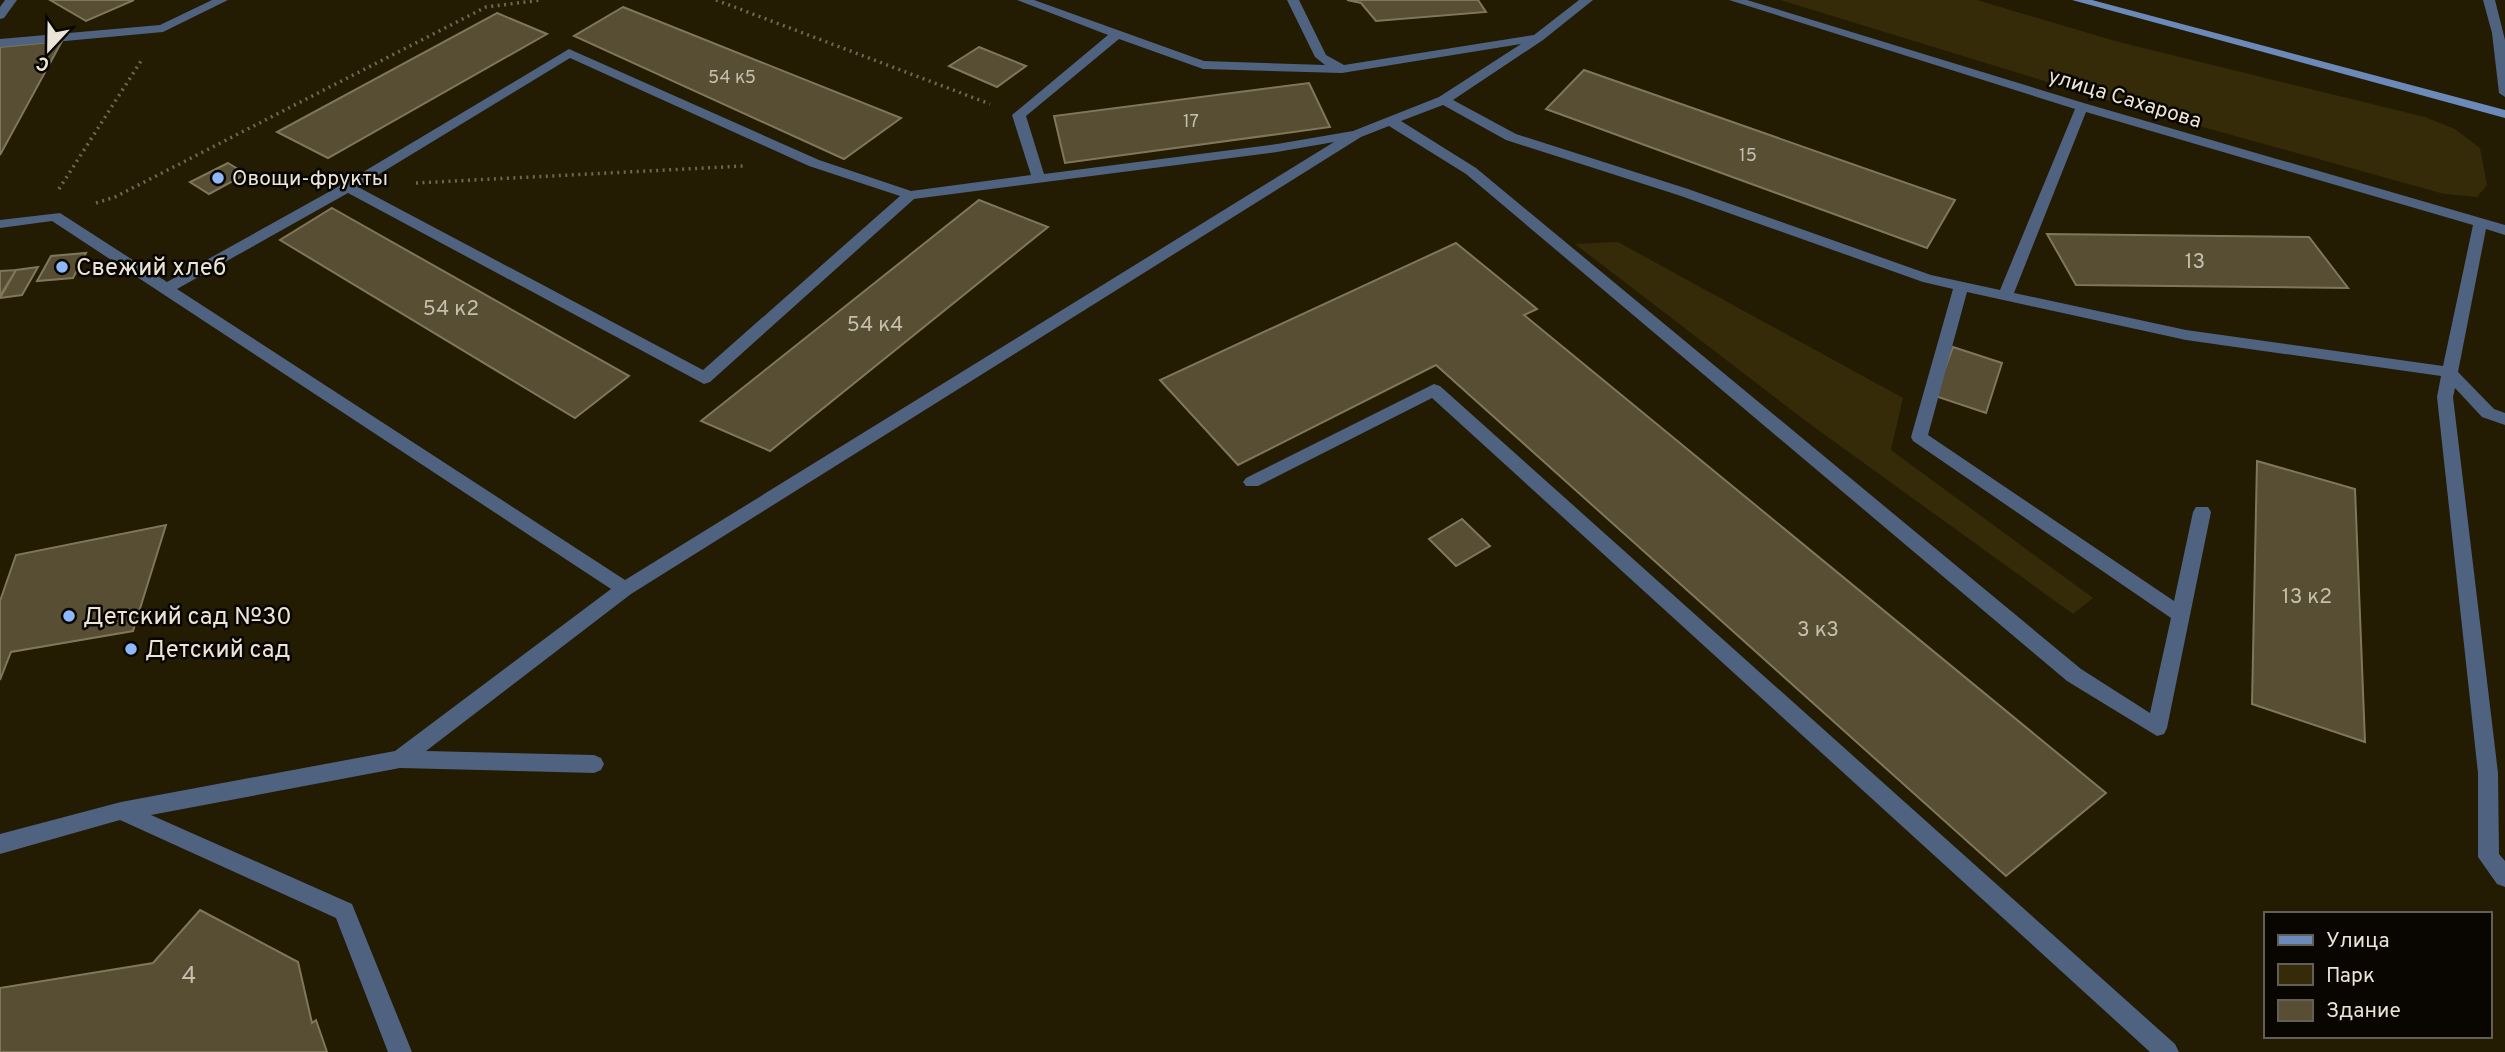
<svg xmlns="http://www.w3.org/2000/svg" width="2505" height="1052" font-family="Overpass,sans-serif">
<style>
.green{fill:#352b08}
.building{fill:#574e33;stroke:#80775b;stroke-width:2}
.lines{fill:none;stroke-linecap:round;stroke-linejoin:round}
.path{stroke:#6e6752;stroke-width:3.5;stroke-dasharray:2 4.5;stroke-linecap:butt}
.lane{fill:#4f627f;fill-rule:evenodd}
.secondary{fill:#6c8ab9;fill-rule:evenodd}
.poi-dot{fill:#8db9fc;stroke:#090601;stroke-width:2.5}
.labels{text-anchor:middle;stroke-width:5;stroke-linejoin:round;paint-order:stroke}
.far-number-label{font-size:18px;fill:#c5bfad}
.far-street-label{font-size:21px;fill:#eae5d6;stroke:#090601}
.far-poi-label{font-size:21px;fill:#eae5d6;stroke:#090601;text-anchor:start}
.number-label{font-size:21px;fill:#c5bfad}
.poi-label{font-size:24px;fill:#eae5d6;stroke:#090601;text-anchor:start}
.near-number-label{font-size:24px;fill:#c5bfad}
</style>
<rect width="100%" height="100%" fill="#231b02"/>
<path class="green" d="M1780 0H1977L2115 41 2425 117 2455 129 2480 148 2487 185 2477 197 2444 194 2113 102Z
M1618 242 1903 398 1891 450 2093 598 2073 614 1807 422 1575 244Z"/>
<path class="building" d="M50 0H134L86 21Z
M1347 0H1478L1486 12 1376 21 1361 3Z
M623 7 901 118 844 159 574 36Z
M497 13 547 34 328 158 277 132Z
M62 41 0 155V47Z
M979 47 1026 66 997 87 949 66Z
M1584 70 1955 200 1927 248 1546 109Z
M1309 83 1330 127 1065 163 1054 116Z
M228 163 246 174 209 194 190 182Z
M979 200 1048 227 770 451 701 421Z
M332 208 629 376 575 418 280 240Z
M2047 234 2309 237 2348 288 2076 285Z
M1456 243 1537 309 1524 315 2106 793 2006 876 1436 365 1238 465 1160 380Z
M86 253 73 278 37 281 51 256Z
M38 267 22 295 0 298 16 270Z
M16 270 0 296V271Z
M1953 347 2002 363 1986 413 1935 396Z
M2257 461 2355 489 2365 742 2252 704Z
M1462 519 1490 546 1456 566 1429 539Z
M166 525 133 631 11 652 0 680V601L16 555Z
M200 910 298 962 312 1023 316 1020 327 1052H0V988L153 963Z"/>
<g class="lines">
<path class="path" d="M716 0 990 104
M416 183 743 166
M59 189 141 61
M96 203 115 197 486 7 541 0"/>
<path class="lane" d="M5 0H17L4 18 0 19V7Z
M212 0H228L163 32 0 47V39L160 25Z
M1017 0H1034L1204 61 1325 65 1315 57 1287 0H1299L1326 55 1344 65 1534 35 1579 0H1593L1543 40 1453 100 1516 134 1688 189 1931 275 2000 290 2075 109 1729 0H1747L2087 104 2505 225V235L2486 229 2458 372 2494 409 2505 413V425L2482 417 2455 388 2453 397 2498 773 2499 854 2505 861V887L2497 884 2478 857V773L2437 397 2441 376 2186 340 1967 292 1928 435 2174 601 2193 512 2196 507H2208L2211 512 2167 728 2164 734 2157 736 2067 681 1466 174 1389 126 1361 137 631 594 426 751 594 755 601 758 604 764 601 770 594 773 400 768 151 815 352 904 412 1052H388L336 918 120 820 0 854V834L121 802 395 751 611 589 52 221 0 228V220L60 213 167 282 343 184 569 49 819 160 911 191 1031 175 1012 115 1108 35ZM1119 39 1203 69 1342 73 1521 44 1439 97 1353 131 1277 144 1044 174 1026 116ZM570 58 809 166 900 196 703 370 358 187ZM1443 105 1506 140 1678 195 1923 282 1953 289 1911 437 1913 441 2171 618 2150 713 2081 669 1476 168 1401 121ZM2086 112 2473 225 2443 366 2186 330 2014 293ZM1334 142 625 580 177 289 348 193 704 384 710 382 914 199 1277 152Z
M2483 0H2495L2505 40V97L2499 93 2492 33Z
M1434 384 1440 386 2175 1044 2179 1052H2150L1432 398 1258 486H1246L1243 482 1246 478Z"/>
<path class="secondary" d="M2072 0H2092L2505 110V118Z"/>
</g>
<g class="poi-dot">
<circle cx="218" cy="178" r="7"/>
<circle cx="62" cy="267" r="7"/>
<circle cx="69" cy="616" r="7"/>
<circle cx="131" cy="649" r="7"/>
</g>
<g class="labels">
<g class="far-number-label">
<text x="732" y="83">54 к5</text>
<text x="1191" y="127">17</text>
<text x="1748" y="161">15</text>
</g>
<g class="far-street-label">
<text transform="translate(2125 98) rotate(17)" y="7">улица Сахарова</text>
</g>
<g class="far-poi-label">
<text x="232" y="185">Овощи-фрукты</text>
</g>
<g class="number-label">
<text x="2195" y="268">13</text>
<text x="451" y="315">54 к2</text>
<text x="875" y="331">54 к4</text>
<text x="2307" y="603">13 к2</text>
<text x="1818" y="636">3 к3</text>
</g>
<g class="poi-label">
<text x="76" y="275">Свежий хлеб</text>
<text x="83" y="624">Детский сад №30</text>
<text x="145" y="657">Детский сад</text>
</g>
<g class="near-number-label">
<text x="189" y="983">4</text>
</g>
</g>
<rect x="2264" y="912" width="228" height="126" fill="#090601" stroke="#635f56" stroke-width="2"/>
<rect x="2278" y="935" width="35" height="10" fill="#6c8ab9" stroke="#635f56" stroke-width="2"/>
<text x="2326" y="947" font-size="21" fill="#eae5d6">Улица</text>
<rect x="2278" y="964" width="35" height="21" fill="#352b08" stroke="#635f56" stroke-width="2"/>
<text x="2326" y="982" font-size="21" fill="#eae5d6">Парк</text>
<rect x="2278" y="1000" width="35" height="21" fill="#574e33" stroke="#635f56" stroke-width="2"/>
<text x="2326" y="1017" font-size="21" fill="#eae5d6">Здание</text>
<g transform="translate(49 49) rotate(202)" stroke="#090601" stroke-width="5" paint-order="stroke">
<path d="M0-5L12 26L0 18L-12 26Z" fill="#eae5d6"/>
<text y="-10" font-size="19" font-weight="bold" text-anchor="middle" fill="#eae5d6">С</text>
</g>
</svg>
